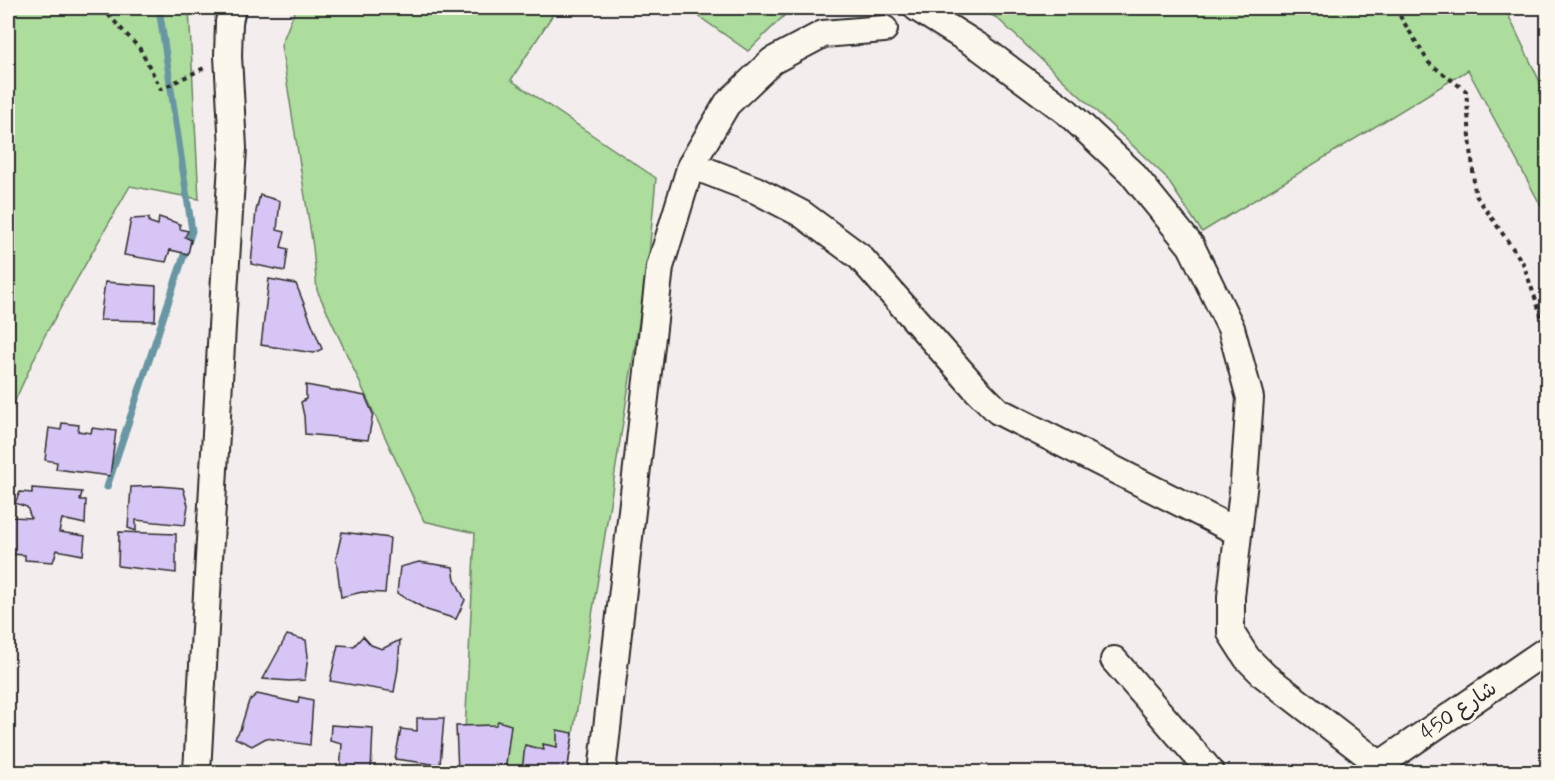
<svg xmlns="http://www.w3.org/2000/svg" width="1555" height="780" font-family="Mynerve,'Playpen Sans Arabic',sans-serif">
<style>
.green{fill:#acdd9d;stroke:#6c8464;stroke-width:1.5}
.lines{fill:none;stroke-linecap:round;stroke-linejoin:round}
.stream{stroke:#6896a2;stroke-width:7}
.building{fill:#d7c5f6;stroke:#2b2b2b;stroke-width:1.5}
.minor-casing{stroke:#2b2b2b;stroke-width:30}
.path{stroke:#2b2b2b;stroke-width:4;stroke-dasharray:4.5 4.5;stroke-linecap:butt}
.minor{stroke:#fbf7ec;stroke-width:26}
.labels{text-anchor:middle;stroke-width:6;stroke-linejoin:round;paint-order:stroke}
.street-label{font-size:21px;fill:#2b2b2b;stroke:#fbf7ec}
</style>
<rect width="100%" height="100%" fill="#f4edee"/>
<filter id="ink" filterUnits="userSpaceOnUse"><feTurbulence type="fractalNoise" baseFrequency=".0167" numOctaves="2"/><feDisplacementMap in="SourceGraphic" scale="12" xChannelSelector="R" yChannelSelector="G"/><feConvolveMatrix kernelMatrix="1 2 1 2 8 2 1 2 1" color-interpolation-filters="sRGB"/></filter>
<g filter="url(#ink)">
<path class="green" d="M8 8H189L199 199 130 186 44 337 8 416Z
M296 8H557L511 80 656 178 648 266 567 772H463L475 533 424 521 317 290 313 247 281 45Z
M687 8H792L748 51Z
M978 8H1505L1547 97V217L1468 70 1202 232 1165 176 997 18Z"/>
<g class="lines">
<path class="stream" d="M107 487 192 231 159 8"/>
</g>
<path class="building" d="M260 195 280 201 277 230 285 232 281 247 288 249 285 271 251 264 256 211Z
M159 217 180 224V229L188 231 185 237 191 240 188 254 170 250 166 262 124 255 131 219 149 218V222L158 225Z
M269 279 296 284 322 349 314 353 261 345Z
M105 282 156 286 155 321 100 320Z
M306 385 365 396 373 414 368 440 305 434 304 416 301 402 306 399Z
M62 423 79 425 78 431 91 433 92 428 116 431 110 476 56 469 57 462 45 460 49 428 61 430Z
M160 486 183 488 188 505 185 525 136 520V531L128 528 131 487Z
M32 488 82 492 80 500H86L85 524 62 519 59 532 85 536 83 555 57 550 53 562 25 560V555L8 554V530L12 517 31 518 27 507 15 503 20 492 32 493Z
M119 532 176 534V573L118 566Z
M342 532 390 538 385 593 362 592 341 597 336 558Z
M419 562 453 567 455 579 465 600 456 619 427 610 397 593 400 567Z
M287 635 306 640 308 656 305 680 290 681 263 679Z
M363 636 371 645 382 649 400 640 398 669 394 692 330 681 338 645 354 646Z
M257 694 298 703 299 697 313 700 310 745 266 738 252 746 235 738 240 730 249 701Z
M417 718H444L440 765 395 759 401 729 417 731Z
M498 721 511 725 505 772H458L456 726 496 725Z
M331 725 373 728 371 772H340L342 744 330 741Z
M557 730 573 733 567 772H522L525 745 544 750 543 744 557 747Z"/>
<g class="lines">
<g class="minor-casing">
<path id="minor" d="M917 8 981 48 1067 112 1131 172 1191 246 1231 328 1250 398 1244 481 1231 597V633L1247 658 1265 676 1379 764
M691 165 756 190 802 214 860 257 977 390 998 411 1238 532
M1114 660 1211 772
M197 772 223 309 233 148 228 56 229 22 232 8
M602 772 660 267 691 165 727 104 772 61 823 34 884 29
M1369 772 1548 649"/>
</g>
<path class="path" d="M102 8 140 49 161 89 204 68
M1395 8 1429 63 1466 91 1475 194 1523 263 1548 335"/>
<use href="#minor" class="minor"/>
</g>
</g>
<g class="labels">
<g class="street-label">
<text transform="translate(1458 710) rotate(-34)" y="7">شارع 450</text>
</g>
</g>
<rect width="1555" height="780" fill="none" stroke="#fbf7ec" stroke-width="30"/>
<rect x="15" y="15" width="1525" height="750" fill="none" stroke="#2b2b2b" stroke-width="2" filter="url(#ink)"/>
</svg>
